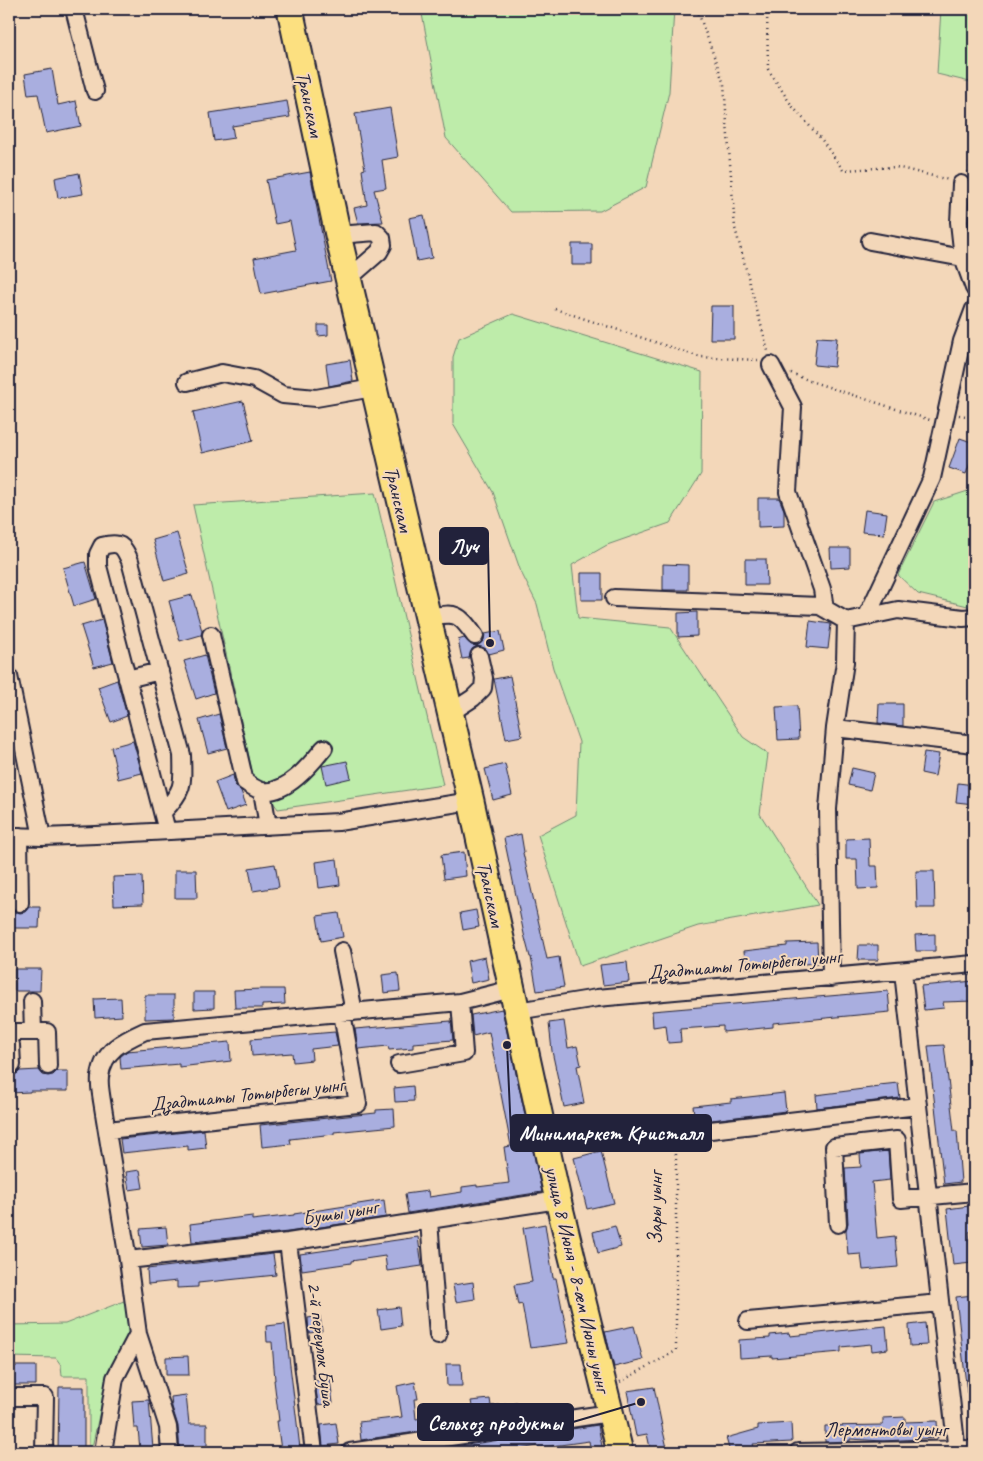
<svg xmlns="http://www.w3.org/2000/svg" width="983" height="1461" font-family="Caveat,sans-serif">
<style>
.green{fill:#beecaa;stroke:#708772}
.building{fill:#a9aedf;stroke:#22223b}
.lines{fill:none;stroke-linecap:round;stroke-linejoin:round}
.minor-casing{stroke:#22223b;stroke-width:20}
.highway-casing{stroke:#22223b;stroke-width:29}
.path{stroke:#22223b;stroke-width:2.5;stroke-dasharray:1 4;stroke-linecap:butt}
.minor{stroke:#f3d7b9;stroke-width:16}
.highway{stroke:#fce080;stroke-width:25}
.labels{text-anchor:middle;stroke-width:4;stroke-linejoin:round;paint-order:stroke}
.street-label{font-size:20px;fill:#22223b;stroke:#f3d7b9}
.leader{fill:none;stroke:#22223b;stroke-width:2}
.callout-dot{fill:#22223b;stroke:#f3d7b9;stroke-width:2}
.callout{fill:#22223b;stroke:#22223b;stroke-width:2}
.callout-label{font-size:21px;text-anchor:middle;font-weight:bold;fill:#fff}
</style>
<rect width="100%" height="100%" fill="#f3d7b9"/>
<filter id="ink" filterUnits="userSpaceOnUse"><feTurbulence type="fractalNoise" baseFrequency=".02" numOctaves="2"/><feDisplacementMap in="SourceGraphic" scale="10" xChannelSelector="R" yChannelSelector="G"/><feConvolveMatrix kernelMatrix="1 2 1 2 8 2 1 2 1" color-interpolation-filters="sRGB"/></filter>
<g filter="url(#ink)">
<path class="green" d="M421 9H674L669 92 646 187 600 211 511 212 446 138Z
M941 9H974V83L937 74Z
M513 314 702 372 701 474 670 523 607 545 572 565 578 618 670 627 743 737 768 754 760 814 818 905 698 926 580 966 538 835 576 815 579 742 553 668 537 604 521 572 493 492 453 424V357L459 338Z
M974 481V606L972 607 918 594 898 575 934 502 971 490Z
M375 493 443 785 278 809 253 775 193 505Z
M129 1299V1338L107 1379 91 1452H89V1376H62L61 1365 56 1358 9 1357V1325L65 1324Z"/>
<path class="building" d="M52 69 58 105 76 101 81 126 46 133 38 94 28 95 25 74Z
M287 101 290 117 232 126 234 138 214 141 210 113Z
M390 108 398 157 382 160 386 188 374 190 383 222 358 223 354 208 367 205 362 170 365 169 355 114Z
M310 172 331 281 261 294 254 258 296 250 290 221 275 224 266 180Z
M79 173 83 194 58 198 55 178Z
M424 215 432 258 417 261 409 218Z
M572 244H592V265H572Z
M711 306H734V339H710Z
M318 325H328V335L318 336Z
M817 337 837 338 834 367 814 365Z
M350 360 353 381 329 386 326 364Z
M243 401 253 441 202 453 193 412Z
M960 438 974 443V452L966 474 949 468Z
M758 498H779L784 510V526L758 527Z
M865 510 887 513 884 534 862 532Z
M177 533 189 574 164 581 153 540Z
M830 548H850V567L831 568Z
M745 559H766L767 585H745Z
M85 562 96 599 74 606 63 568Z
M663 564 688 565V590H663Z
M581 573H602V600H581Z
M192 595 202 631 201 635 180 641 169 601Z
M697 612V636L678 637V613Z
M102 620 113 662 94 667 81 626Z
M810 621 831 624 828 649 807 647Z
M500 631 504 650 489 654 486 649 477 646 472 649 469 658 462 659 458 640 464 638 471 645 477 646 484 640 485 634Z
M205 655 214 693 196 699 184 661Z
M510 676 522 736 506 739 494 679Z
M117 680 127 716 111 722 98 687Z
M879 704H903V726L878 723Z
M797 706 799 739 778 740 776 707Z
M219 714 227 748 208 753 199 720Z
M133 741 142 773 118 779 111 747Z
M924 752 939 754 935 776 921 773Z
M347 761 351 778 326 784 322 766Z
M505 764 512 795 493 800 485 769Z
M852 768 874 773 870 790 848 785Z
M233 775 235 785 241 791 246 805 226 812 215 782Z
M958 783 974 785V804L956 802Z
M521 834 524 852 523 853 547 959 559 957 564 987 537 991 531 957H530L524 934 504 838Z
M869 838 870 866H877L878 888 858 889 857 859H846V839Z
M464 852 466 876 444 879 441 855Z
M337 859 340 885 319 888 316 862Z
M275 864 279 887 253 891 249 868Z
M175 870H196L197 898H175Z
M916 871H934L935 908H917Z
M142 876 143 904 114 905 113 877Z
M29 907H40L39 928H14V911L20 913 25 912Z
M476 910 479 927 463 930 460 913Z
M339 913 343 937 321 941 317 916Z
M935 934V951H916L915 935Z
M817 942 818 963 746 968 744 951 787 946V943Z
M859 945H878V960H858Z
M485 957 489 979 471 983 467 961Z
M627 962 629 982 603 985 600 965Z
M15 969H41L40 991H15Z
M398 973 400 991 384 993 382 975Z
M974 981V1001L943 1002 944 1008 924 1010 921 986Z
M262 989H284L285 1004 262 1005V1008H235L234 990Z
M888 991 890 1012 773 1023V1027L723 1032V1026L680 1029 681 1042 668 1043 666 1025 653 1027 652 1011Z
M194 992H214V1008L194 1009Z
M145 995H174V1018L145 1019Z
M121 998 122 1016 95 1018 94 999Z
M502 1009 542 1192 408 1213 405 1194 428 1191 429 1197 462 1192V1187L477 1185V1187L509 1183 504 1147 511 1146 489 1032 473 1036 471 1015Z
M451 1021 453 1040 413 1043V1048L389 1050 388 1046 358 1049 355 1029Z
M564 1021 568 1048 577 1046 581 1065 577 1066 584 1103 564 1107 552 1051 549 1023Z
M335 1032 338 1046 311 1049 312 1060 293 1062 292 1053 252 1056 251 1039Z
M230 1042 231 1061 179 1067V1064L121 1069 120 1057 127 1051Z
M944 1045 954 1131H957L961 1182 944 1184 928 1046Z
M39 1070 43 1075 48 1076 53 1075 57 1071H68V1091H30V1092L9 1093V1074H17L20 1071Z
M898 1083 900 1098 817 1108 816 1095 879 1087V1085Z
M413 1086 414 1101 395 1102 394 1088Z
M784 1093 786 1111 695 1122 693 1106 731 1102V1099Z
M394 1109 395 1126 334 1132V1134L290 1139 291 1144 262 1147 260 1125 376 1113V1110Z
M204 1130 206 1148 188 1150V1146L122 1153 120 1139Z
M601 1151 614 1203 587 1209 574 1158Z
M888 1151 890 1180 872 1182 877 1238 895 1236 898 1267 863 1270 861 1254 848 1255 846 1230 848 1223 845 1168 861 1167 860 1154Z
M140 1170 143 1188 129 1190 126 1172Z
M384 1200 386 1217 288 1232 192 1242 190 1224 252 1216V1220L294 1215V1214Z
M969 1206 972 1231 969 1232 972 1263 953 1265 947 1209Z
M545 1224 553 1278H556L569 1343 530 1348 522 1304 518 1305 514 1285 532 1282 523 1228Z
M615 1226 621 1247 598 1253 593 1232Z
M166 1227 168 1245 142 1247 140 1229Z
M418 1237 422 1266 387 1271 385 1256 351 1261V1263L302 1270 300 1254Z
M273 1254 276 1275 198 1283V1287L177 1288V1281L148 1284 147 1269Z
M473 1282 475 1299 456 1302 453 1285Z
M973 1295 974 1392 967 1393 956 1297Z
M399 1307 401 1326 381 1329 378 1310Z
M320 1316 322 1331 309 1333 308 1318Z
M925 1323 927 1345 910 1346 909 1325Z
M285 1324 300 1448 281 1450 277 1421H279L274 1380H275L272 1342H267L266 1326Z
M634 1326 643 1360 614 1367 605 1332Z
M886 1326 888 1349 872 1351 871 1344 841 1347V1352L772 1358V1356L740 1358 739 1340 770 1338V1335L789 1333 790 1336Z
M188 1356 189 1375H166V1357Z
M446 1364H461L462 1386H447Z
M9 1366H36V1385H9Z
M330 1379 333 1403 318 1405 315 1381Z
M415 1382 418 1399H414L416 1419 473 1411 471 1401 490 1399 491 1406 517 1403 519 1417 361 1440 359 1422 402 1417 397 1386Z
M59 1387H84V1452H58Z
M654 1387 663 1431 668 1452H651L647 1434 636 1436 627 1391Z
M186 1395 189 1424H207V1452H180L178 1426 172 1407 171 1397Z
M149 1400 153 1449 140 1450 138 1428H134L132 1401Z
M905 1417V1422L937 1421 938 1438 883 1441 850 1439V1441L825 1442V1426L883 1425V1418Z
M336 1423 339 1444 323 1446 321 1425Z
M791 1423 792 1442 753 1444 756 1452H730L726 1438 758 1429V1425Z
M598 1425 603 1452H591L589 1441 538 1448V1446L501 1452H434V1450Z"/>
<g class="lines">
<g class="minor-casing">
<path id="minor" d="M74 9 95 91
M961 184 959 222 963 258 974 288
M338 235 376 232 382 238 383 245 379 252 348 279
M870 241 963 258
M771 365 793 407 788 492 822 589 825 609
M187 382 222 373 254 379 283 395 316 398 373 388
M614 598 820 606 846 621
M867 616 932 478 962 341 974 309
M427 617C456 613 457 611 475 636
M211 635 245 782C250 785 257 790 262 791 286 795 311 764 324 748
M9 676 42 837
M127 679 160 671
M450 713 473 698 483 688 484 678 479 656
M835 728 974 744
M262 791 268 826
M163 812C184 790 183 785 182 755L130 561C123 545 120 541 102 546L98 554V566L167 831
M9 836 42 837 96 835 338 822 471 801
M19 836 20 903
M342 951 354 1012
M903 972 957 1452
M831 978 828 809 835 728 845 662 846 621 898 610 963 618 974 617
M32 1001 33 1031
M517 1011 597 998 974 964
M9 1032H47L48 1066
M9 1043 11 1045 12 1065
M399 1064 464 1053 460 1002
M107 1130 358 1104 342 1013
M676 1134 918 1106
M429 1221 438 1335
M838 1224 834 1147 897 1140 901 1199 974 1192
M288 1242 314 1452
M128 1260 288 1242 558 1200
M748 1321 940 1303
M138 1334 168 1427 170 1452
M9 1397H45L44 1452
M103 1452 115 1378 138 1334 128 1260 102 1101C101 1094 99 1084 100 1077 103 1050 123 1041 145 1031L460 1002 512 989
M350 1452 610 1413
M798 1452 974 1449"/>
</g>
<g class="highway-casing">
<path id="highway" d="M290 9 338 235 471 801 558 1200 620 1452"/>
</g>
<path class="path" d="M697 9 724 84 735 228 768 351
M767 9 768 69 792 106 822 140 843 170 896 167 949 180
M967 172 974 161
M555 309 700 357 758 360
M791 373 810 381 930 420
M959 415 974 417
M620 1382 676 1351V1148"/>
<use href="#minor" class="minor"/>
<use href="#highway" class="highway"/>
</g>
</g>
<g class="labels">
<g class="street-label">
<text transform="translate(310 104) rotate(78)" y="7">Транскам</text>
<text transform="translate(399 499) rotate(77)" y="7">Транскам</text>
<text transform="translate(491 894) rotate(78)" y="7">Транскам</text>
<text transform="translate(744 964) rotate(-5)" y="7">Дзадтиаты Тотырбегы уынг</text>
<text transform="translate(247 1094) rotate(-6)" y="7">Дзадтиаты Тотырбегы уынг</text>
<text transform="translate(655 1208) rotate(-90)" y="7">Зары уынг</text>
<text transform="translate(340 1212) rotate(-9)" y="7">Бушы уынг</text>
<text transform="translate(578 1279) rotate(77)" y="7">улица 8 Июня - 8-ӕм Июны уынг</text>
<text transform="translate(322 1344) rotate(83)" y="7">2-й переулок Буша</text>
<text x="886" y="1436">Лермонтовы уынг</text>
</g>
</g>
<path class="leader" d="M490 643L488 546M507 1045L511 1133M641 1402L573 1422"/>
<g class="callout-dot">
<circle cx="490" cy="643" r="5"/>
<circle cx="507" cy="1045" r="5"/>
<circle cx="641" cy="1402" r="5"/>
</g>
<g class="callout">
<rect x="440" y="528" width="48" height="36" rx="5"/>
<rect x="511" y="1115" width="200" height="36" rx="5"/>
<rect x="418" y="1404" width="155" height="36" rx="5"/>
</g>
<g class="callout-label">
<text x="464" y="553">Луч</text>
<text x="611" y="1140">Минимаркет Кристалл</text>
<text x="495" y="1430">Сельхоз продукты</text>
</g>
<rect width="983" height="1461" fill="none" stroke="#f3d7b9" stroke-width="30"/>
<rect x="15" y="15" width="953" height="1431" fill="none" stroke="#22223b" stroke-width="2" filter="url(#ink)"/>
</svg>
